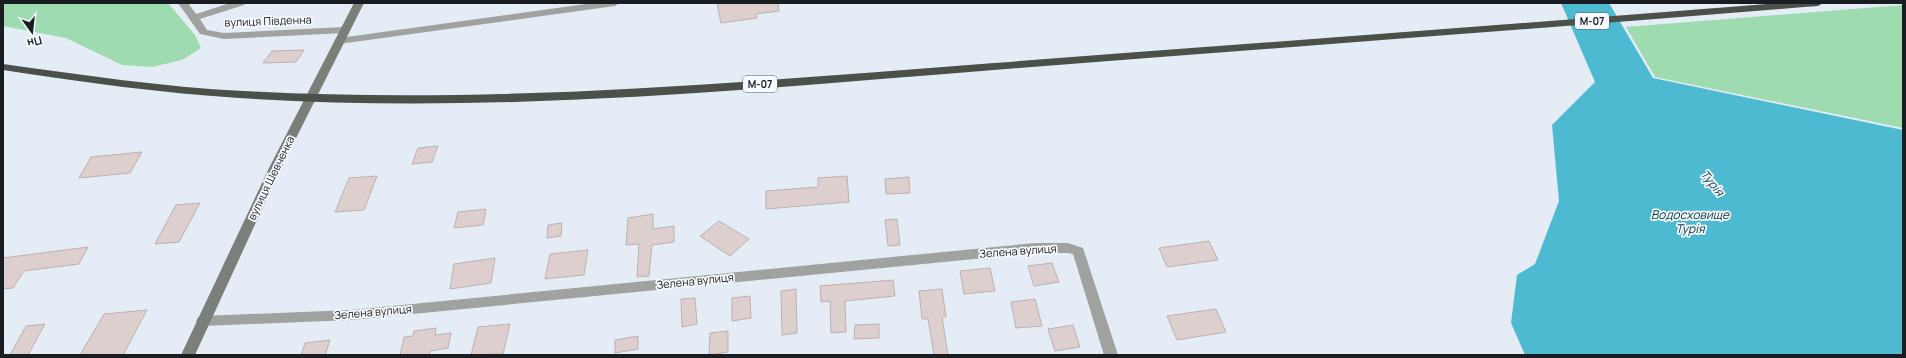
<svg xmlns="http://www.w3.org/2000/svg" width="1906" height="358" font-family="Manrope,sans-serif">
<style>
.green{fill:#9edbb0}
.water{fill:#4ebad2}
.building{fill:#ddcfcd;stroke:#beb0ad}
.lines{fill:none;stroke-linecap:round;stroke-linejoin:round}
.street{fill:#9fa29e;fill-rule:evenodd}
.secondary{fill:#7b7f79;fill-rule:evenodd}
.highway{fill:#4b5148;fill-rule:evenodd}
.labels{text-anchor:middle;stroke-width:3.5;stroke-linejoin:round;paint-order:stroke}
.shield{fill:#f6f9fd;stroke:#5b5e62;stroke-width:1}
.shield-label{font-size:10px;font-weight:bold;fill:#191c20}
.street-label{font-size:11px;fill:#191c20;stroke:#f6f9fd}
.water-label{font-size:12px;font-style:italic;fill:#053943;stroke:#f6f9fd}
</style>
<rect width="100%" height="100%" fill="#e4ecf6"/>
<path class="green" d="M3 3H168L195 35 201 48 182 60 152 67 122 65 66 38 3 26Z
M1903 5V128L1655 77 1626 27Z"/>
<path class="water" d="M1561 3H1609L1653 78 1903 130V355H1525L1511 323 1517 275 1535 264 1559 201 1552 125 1595 82Z"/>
<path class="building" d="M717 3H778L779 11 756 14 757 18 721 23Z
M304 50 296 62 263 63 272 51Z
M438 146 432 162 412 164 418 148Z
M142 152 130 173 79 178 91 157Z
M377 176 364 210 335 212 349 178Z
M847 176 849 202 766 209V191L818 187V178Z
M909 177 910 193 886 194 885 179Z
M200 203 179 242 155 244 176 205Z
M486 209 483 225 454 228 458 212Z
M653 214V229L674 226V242L652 245 649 276 637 277 639 244 626 245 628 218Z
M897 219 900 245 888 246 885 220Z
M719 221 749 239 730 256 700 236Z
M562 223 561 236 547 238 548 225Z
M1209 241 1218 260 1167 267 1159 248Z
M88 247 79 264 24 271 13 288 3 289V258Z
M588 250 584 275 545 279 550 254Z
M495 258 491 283 450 289 454 264Z
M1052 263 1059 282 1034 286 1028 266Z
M990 268 995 291 964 294 960 271Z
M893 280 895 296 845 301 846 332 831 333 830 301 821 302 820 286Z
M796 289 797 333 782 335 781 291Z
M942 289 946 317H942L948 355H934L928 319H922L919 291Z
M750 296 751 318 732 321V298Z
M695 298 697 324 682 327 681 299Z
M1035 299 1042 326 1016 328 1011 302Z
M1216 309 1226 332 1177 340 1167 316Z
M147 310 123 355H80L104 314Z
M45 324 28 355H10L26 326Z
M510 324 503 354 471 355 478 327Z
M879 324V338L854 339 855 325Z
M1073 325 1080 347 1055 351 1048 329Z
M436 328 435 335 451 333 448 348 430 351 429 355H400L404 337 413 336 414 331Z
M728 331V352L709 355 710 333Z
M638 336V349L615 353V340Z
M330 340 325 355H301L305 343Z"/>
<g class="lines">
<path class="street" d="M178 3H188L196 14 230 3H245L244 5 200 19 207 30 224 33 344 27 349 30 344 33 224 39 200 34Z
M593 3H620L615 6 339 44 334 41 339 38Z
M1035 243H1068L1083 248 1118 355H1104L1073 254 1068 253H1035L351 320 203 326 198 325 196 321 198 317 203 316 351 310Z"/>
<path class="secondary" d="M354 3H364L281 168 195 355H181L269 168Z"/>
<path class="highway" d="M1780 3H1823L1818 6C1547 28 1277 48 1006 69 752 89 495 115 239 98 160 93 82 82 3 70V64C83 75 163 87 243 91 494 105 744 82 994 63 1256 43 1518 24 1780 3Z"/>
</g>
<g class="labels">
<g class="shield">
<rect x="1575" y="13" width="34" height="16" rx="3"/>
<rect x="743" y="76" width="34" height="16" rx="3"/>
</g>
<g class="shield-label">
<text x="1592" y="25">М-07</text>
<text x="760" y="88">М-07</text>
</g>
<g class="street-label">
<text transform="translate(268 21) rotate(-2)" y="4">вулиця Південна</text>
<text transform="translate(271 178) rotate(-64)" y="4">вулиця Шевченка</text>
<text transform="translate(1018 251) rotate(-4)" y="4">Зелена вулиця</text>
<text transform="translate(695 281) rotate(-6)" y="4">Зелена вулиця</text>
<text transform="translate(373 312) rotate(-5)" y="4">Зелена вулиця</text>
</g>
<g class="water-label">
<text transform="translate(1712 183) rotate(51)" y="4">Турія</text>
<text x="1690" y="219">Водосховище<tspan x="1690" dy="14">Турія</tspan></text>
</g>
</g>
<rect width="1906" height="358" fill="none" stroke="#191c20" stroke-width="8"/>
<g transform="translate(32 32) rotate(165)" stroke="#f6f9fd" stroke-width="3" paint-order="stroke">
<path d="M0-3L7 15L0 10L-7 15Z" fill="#191c20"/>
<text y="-6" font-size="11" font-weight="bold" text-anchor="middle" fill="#191c20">Пн</text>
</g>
</svg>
